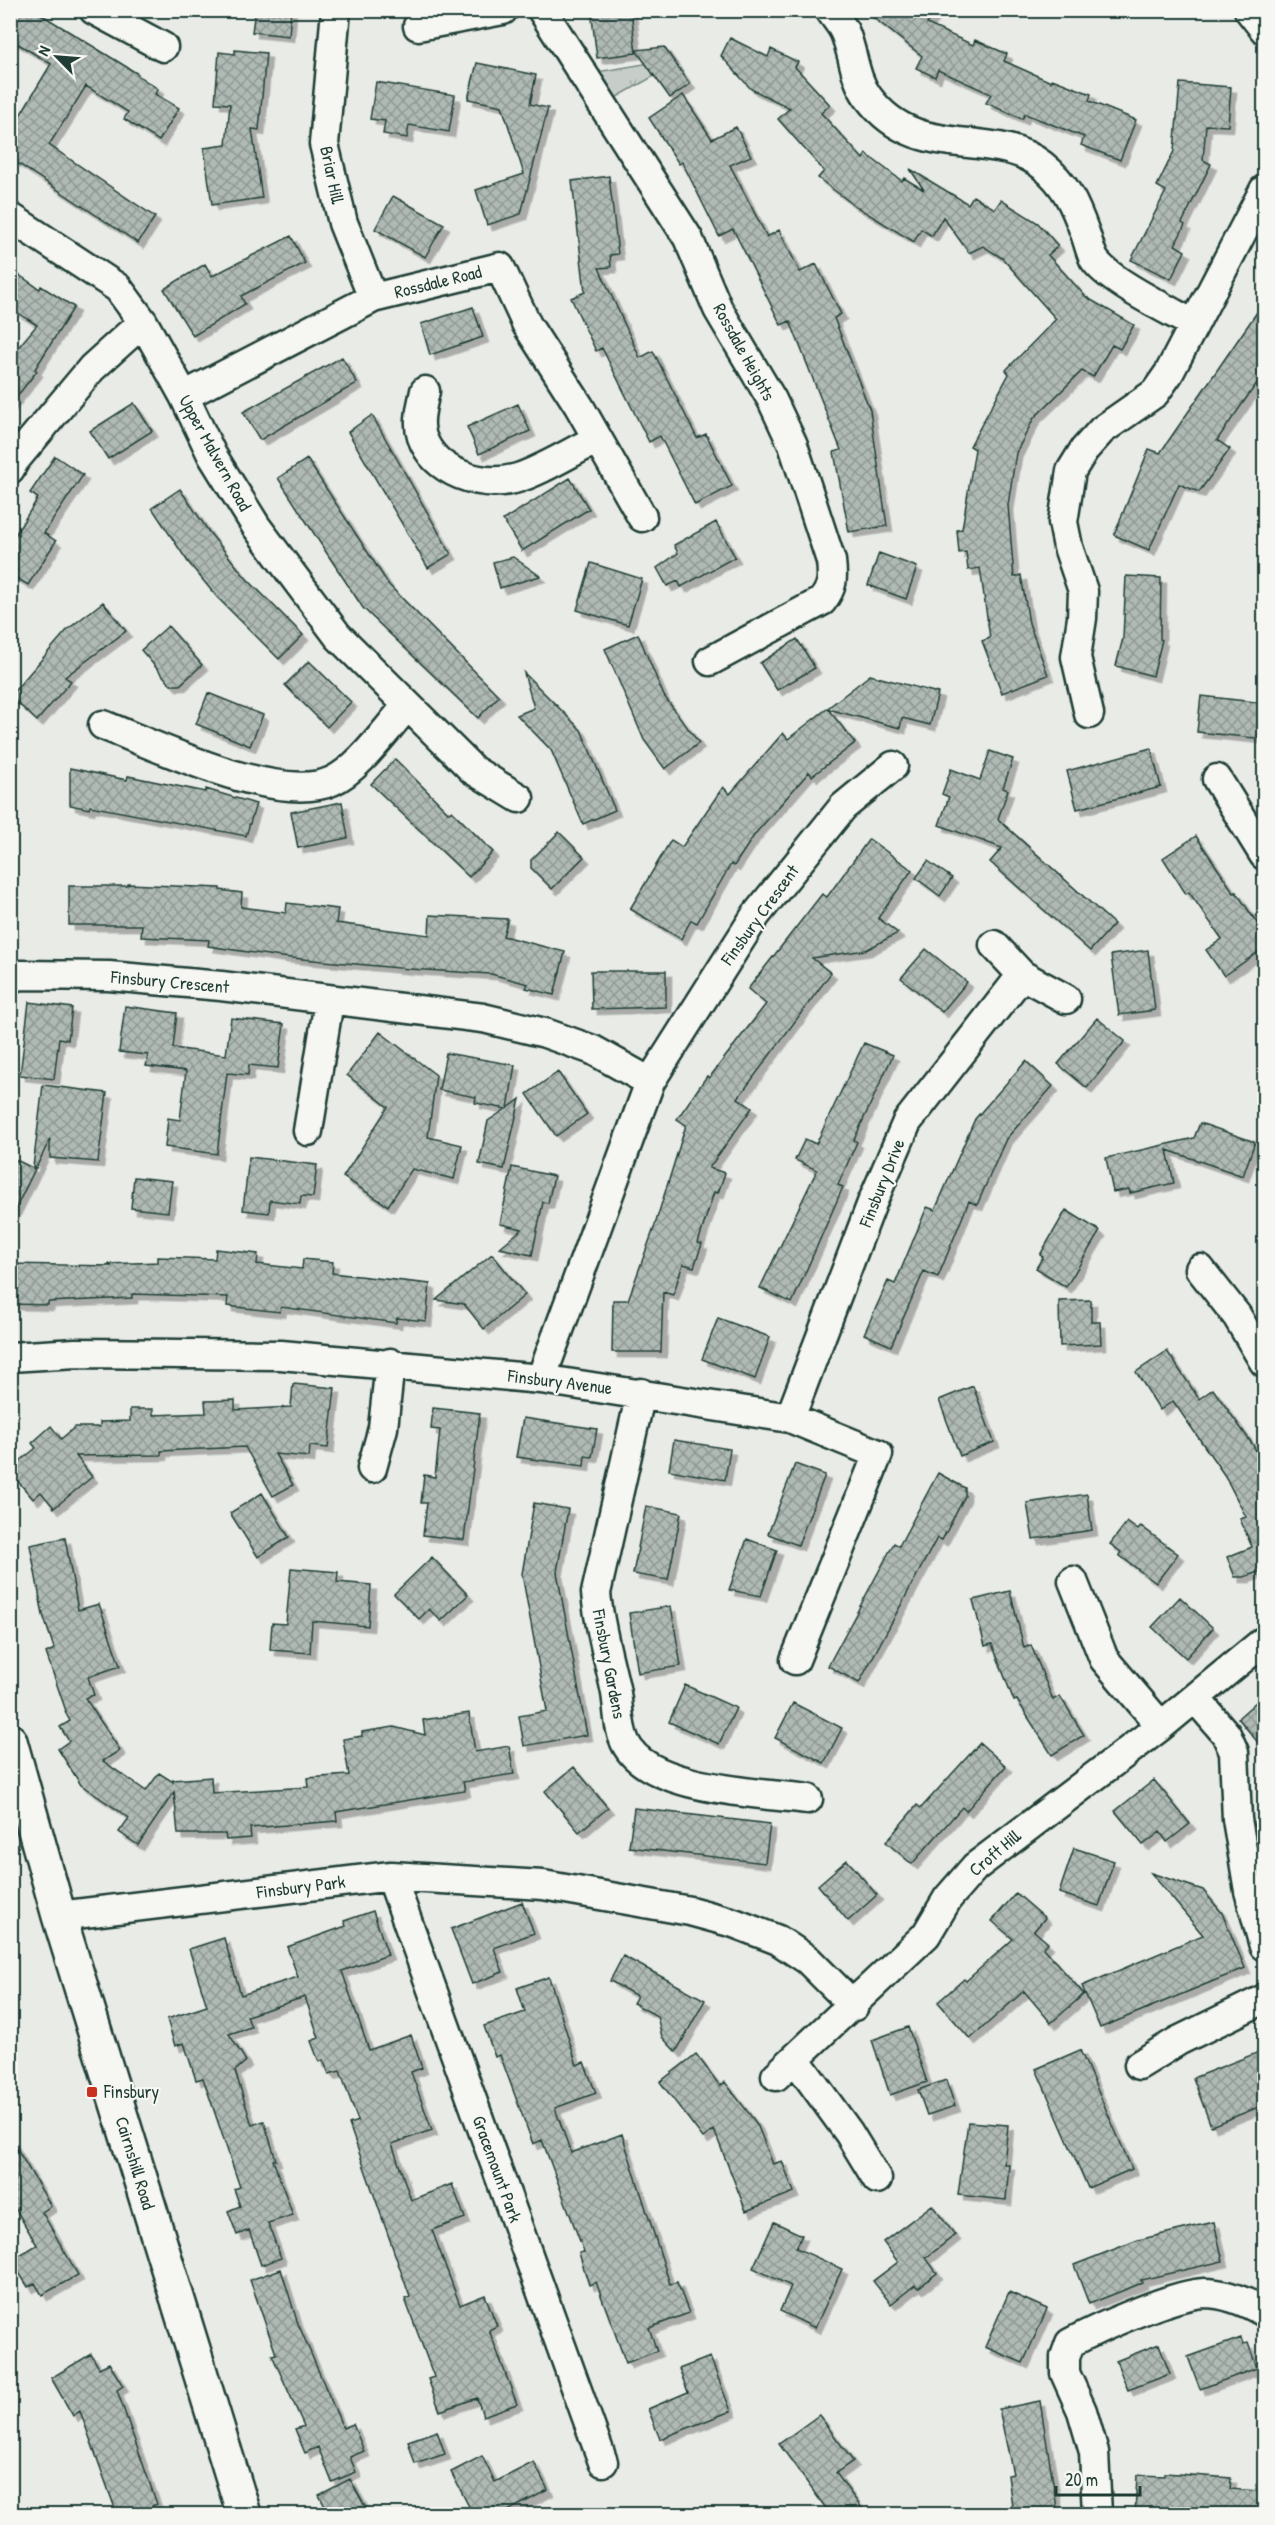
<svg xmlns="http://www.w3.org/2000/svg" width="1275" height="2525" font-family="'Patrick Hand',sans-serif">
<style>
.grass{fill:url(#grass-tufts);stroke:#73867e;stroke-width:1.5}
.building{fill:url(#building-cross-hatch);stroke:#1f3d34;stroke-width:1.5;filter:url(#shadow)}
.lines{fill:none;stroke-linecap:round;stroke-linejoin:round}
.street-casing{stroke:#1f3d34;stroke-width:33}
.secondary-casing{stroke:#1f3d34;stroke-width:38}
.street{stroke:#f6f6f2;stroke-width:28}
.secondary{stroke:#f6f6f2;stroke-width:33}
.poi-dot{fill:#c8321e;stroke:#f6f6f2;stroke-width:2}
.labels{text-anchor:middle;stroke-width:4.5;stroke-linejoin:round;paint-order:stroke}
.street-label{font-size:18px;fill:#1f3d34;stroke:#f6f6f2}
.poi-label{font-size:18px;fill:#1f3d34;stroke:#f6f6f2;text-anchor:start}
</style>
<defs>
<pattern id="grass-tufts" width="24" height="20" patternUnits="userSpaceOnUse" patternTransform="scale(1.5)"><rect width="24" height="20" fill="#c7cec9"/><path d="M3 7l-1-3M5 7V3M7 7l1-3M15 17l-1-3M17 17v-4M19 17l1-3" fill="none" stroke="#aab2ad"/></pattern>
<pattern id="building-cross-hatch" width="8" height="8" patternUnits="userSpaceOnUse" patternTransform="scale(1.5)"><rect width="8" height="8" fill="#b0bab5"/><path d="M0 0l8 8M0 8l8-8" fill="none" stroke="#8f9894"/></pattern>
<filter id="shadow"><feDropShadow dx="5.5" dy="5.5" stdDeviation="0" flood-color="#0004"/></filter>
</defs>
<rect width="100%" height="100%" fill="#e9ebe7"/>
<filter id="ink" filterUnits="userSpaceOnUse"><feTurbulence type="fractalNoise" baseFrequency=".0167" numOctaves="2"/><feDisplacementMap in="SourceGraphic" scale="12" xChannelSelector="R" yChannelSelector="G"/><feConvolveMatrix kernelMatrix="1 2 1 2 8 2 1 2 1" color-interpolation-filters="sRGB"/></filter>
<g filter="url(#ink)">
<path class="grass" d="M650 63 656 75 610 101 591 73Z"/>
<path class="building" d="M10 10H34L138 74 137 75 158 89 155 94 179 108 159 141 124 119 128 112 86 86 49 145 155 217 138 243 10 158V132L51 64 10 39Z
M255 10H291L289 36 252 32Z
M591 10H631L636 53 597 58Z
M864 10H938L927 24 973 45 975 40 1007 54 1004 61 1051 82 1052 79 1091 94 1089 101 1136 120 1120 160 1081 145 1084 137 1025 114 1022 119 986 103 991 94 938 70 935 77 916 68 922 56Z
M730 38 768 57 771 49 798 62 795 67 830 105 821 113 863 159 866 154 902 181 904 178 924 190 910 169 968 204 973 196 995 209 1001 200 1038 223 1058 246 1048 255 1086 297 1134 325 1120 349 1112 345 1093 377 1082 371 1034 418 1016 453 1008 505 1014 577 1021 575 1029 623 1048 675 1002 693 982 641 990 638 980 568 968 570 966 552 959 553 957 530 962 529 975 449 970 446 1009 374 1006 370 1056 319 1002 258 983 246 969 253 943 217 932 236 921 229 914 242 855 206 818 178 824 171 778 119 790 108 751 89 721 56Z
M664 47 690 84 670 98 636 50Z
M235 50 266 53 259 130 252 129 262 198 212 205 204 148 226 145 230 104 215 103 219 52 235 54Z
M477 63 536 75 530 104 548 108 521 214 487 225 476 190 524 174 502 106 468 99Z
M376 82 455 95 449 132 409 125 407 138 383 134 385 121 370 119Z
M1180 83 1231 87 1228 126 1206 125 1203 160 1211 164 1182 223 1185 225 1175 245 1185 251 1171 279 1131 260 1166 191 1157 186 1174 151Z
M683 95 712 139 736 127 751 156 730 165 767 237 779 230 800 272 816 264 841 314 834 318 870 410 887 526 849 532 834 452 841 450 790 321 781 325 733 229 719 236 682 162 679 164 649 118Z
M609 176 618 254 610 255 611 267 599 268 640 358 653 351 697 438 706 434 732 486 695 505 660 436 649 442 602 348 596 351 571 298 585 292 572 181Z
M393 196 444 224 425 257 375 229Z
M291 236 305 263 241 296 245 304 193 336 164 289 205 264 212 276Z
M10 269 40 289 41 286 74 307 35 369 37 371 10 405V357L37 325 10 308Z
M1264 302V373L1217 440 1230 449 1199 492 1179 484 1149 550 1114 535 1149 449 1160 453Z
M473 307 483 337 430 355 421 324Z
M342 357 357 383 260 440 243 412Z
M134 403 152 431 108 459 90 431Z
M518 404 530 431 479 454 467 427Z
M372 415 451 554 428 568 348 432Z
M55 456 83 475 44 533 56 541 28 585 10 574V543L38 498 30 493Z
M307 459 389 585 499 696 478 718 363 608 324 549 278 478Z
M570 478 589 509 522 551 503 520Z
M180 489 209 532 246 578 303 635 279 659 216 596 188 562 152 508Z
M716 522 735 557 681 587 678 581 667 586 657 568 678 553 674 545Z
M879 553 917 567 906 599 868 585Z
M513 557 540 576 500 588 493 562Z
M591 563 642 579 628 625 577 610Z
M1126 576 1161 578 1160 639 1162 640 1153 676 1116 666 1123 638Z
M103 602 126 631 65 677 71 681 37 721 10 696 68 629Z
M168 626 202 665 180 685H171L141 650Z
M638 634 664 696 699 743 665 769 644 740 605 649Z
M797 639 815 668 777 690 760 663Z
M309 661 351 702 327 727 285 685Z
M524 673 581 730 615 810 583 824 551 750 517 715 534 708Z
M870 675 938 693 930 725 902 718 900 728 828 709 855 743 812 776 809 772 755 834 734 866 731 864 697 923 691 920 681 939 630 909 671 840 682 847 723 787 730 794 783 733 788 739Z
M208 693 263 715 250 746 196 724Z
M1201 696 1264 703V739L1197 732Z
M1151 748 1161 787 1077 809 1067 771Z
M990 751 1013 759 1003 788 1008 790 998 819 1114 924 1090 951 990 862 1002 848 939 825 949 797 942 794 951 769 980 780Z
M395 759 449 813 452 811 493 852 469 877 371 784Z
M70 768 127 780 128 776 206 792V789L256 804 246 836 90 806 89 809 70 805Z
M342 802 348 838 298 848 291 812Z
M559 832 584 857 552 889 531 868V860Z
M1196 836 1234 893 1236 892 1264 933V948L1224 976 1206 950 1222 939 1189 892 1186 894 1163 858Z
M869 839 912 870 878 918 898 933 866 950 812 958 831 973 738 1098 752 1108 709 1168 725 1173 718 1193 714 1192 698 1243 702 1244 694 1267 683 1264 673 1295 663 1292 661 1352H612L613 1300H628L654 1228 686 1125 677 1119 707 1076 709 1078 766 1004 748 989 822 894 827 897Z
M928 861 952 878 940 896 916 878Z
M128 884 220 888V890L242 893 241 907 286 913 287 903 338 909 336 923 429 935 430 915 508 919 503 936 565 952 554 995 526 988 528 984 491 974 409 969 281 957 208 946 209 940 141 937 142 925H69V886H127Z
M926 949 967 982 942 1012 901 978Z
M1148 950 1155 1010 1119 1015 1111 955Z
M591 971H666V1007L592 1009Z
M29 1002 72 1008 68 1040 59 1038 54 1079 20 1075Z
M125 1006 177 1013 173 1048 226 1055 231 1018 284 1024 278 1068 249 1065 248 1075 227 1073 217 1154 165 1147 168 1118 180 1120 186 1071 146 1066 148 1055 119 1052Z
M1097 1018 1125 1041 1087 1088 1058 1064Z
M380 1032 436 1075 428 1137 462 1145 454 1179 412 1169 388 1206 343 1177 388 1107 347 1075Z
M864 1043 893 1055 854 1140 857 1142 838 1185 843 1187 792 1303 760 1288 817 1170 795 1160 805 1139 816 1144Z
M446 1053 515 1065 508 1108 520 1099 504 1169 479 1164 488 1121 506 1109 475 1103 476 1097 439 1090Z
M1026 1061 1053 1086 1006 1139 977 1205 969 1201 938 1277 924 1271 891 1346 864 1334 888 1281 895 1284 927 1207 935 1210 975 1119Z
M558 1072 587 1114 556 1136 527 1094Z
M43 1085 107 1093 98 1162 50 1158V1139L36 1168 33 1167Z
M1200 1123 1255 1142 1243 1176 1167 1150 1174 1183 1130 1193 1129 1189 1113 1192 1106 1158 1194 1138Z
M10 1157 35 1169 10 1220Z
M249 1157 317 1165 313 1197 301 1196 300 1204 270 1200 269 1213 243 1210Z
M512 1167 554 1176 548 1203 543 1202 532 1255 499 1248 522 1229 500 1224Z
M134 1177 172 1181 168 1212 131 1208Z
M1066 1210 1100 1231 1066 1287 1036 1268 1043 1257 1040 1255Z
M216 1249 258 1254 257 1264 302 1269 303 1259 333 1262 332 1273 430 1284 426 1321 397 1318 396 1323 281 1307 280 1312 227 1306 228 1297 132 1294V1298L48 1302V1305L10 1304V1264L112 1266 108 1264 158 1262V1257L215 1259Z
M492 1254 525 1295 484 1329 464 1304 436 1300Z
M1091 1300V1322H1100L1101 1344 1060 1346 1059 1301Z
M718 1318 770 1337 755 1379 702 1359Z
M1167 1351 1199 1399 1213 1389 1253 1445 1264 1468V1576L1261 1571 1244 1577H1235L1227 1557 1252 1547 1240 1519 1246 1517 1225 1476 1173 1401 1160 1410 1136 1372Z
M293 1384 335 1388 328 1448 310 1446 309 1457 275 1454 293 1485 273 1496 245 1447 161 1451V1455L76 1456 92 1477 54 1508 41 1492 33 1499 10 1472V1469L36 1448 32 1443 51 1426 61 1439 75 1427H100V1422L130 1421V1409H153V1415L206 1413 205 1401 235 1400V1410L291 1407Z
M973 1386 994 1442 960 1456 939 1400Z
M433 1408 480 1413 464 1540 423 1535 427 1503H421L424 1475 435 1477 440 1430 431 1429Z
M523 1418 597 1429 592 1457 585 1456 584 1466 516 1457Z
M674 1440 730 1449 725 1480 669 1470Z
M795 1464 825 1475 798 1545 768 1534Z
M938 1473 965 1488V1496L942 1540 937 1538 859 1683 828 1666 894 1543 899 1546Z
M262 1493 289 1537 258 1557 230 1513Z
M1087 1494 1092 1530 1033 1539 1027 1503Z
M534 1503 568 1509 557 1572 587 1735 524 1746 519 1716 547 1711 522 1574Z
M646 1506 681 1513 668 1580 633 1574Z
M1127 1522 1138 1530 1141 1526 1178 1554 1156 1583 1119 1555 1121 1552 1110 1544Z
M65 1538 78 1610 99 1604 120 1666 88 1677 94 1695 85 1698 120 1750 103 1761 146 1791 159 1773 173 1782V1780L211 1777 212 1793 308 1787 307 1778 349 1775 343 1739 362 1736V1732L394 1727 425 1735 423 1720 469 1713 475 1752 509 1746 514 1774 463 1782 465 1791 336 1812 337 1821 250 1828 251 1838 226 1840 225 1834H178L174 1792 138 1845 119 1832 129 1818 81 1785 58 1749 69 1741 60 1727 70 1721 65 1712 66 1711 46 1653 54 1649 55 1651 43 1615 30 1545Z
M747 1539 777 1550 761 1596 729 1590Z
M432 1557 468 1595 441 1621 429 1609 419 1619 394 1594Z
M291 1568 338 1572 337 1582 371 1585 368 1626 312 1621 310 1653 270 1650 272 1623 286 1624Z
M1010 1591 1024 1648 1031 1645 1053 1700 1060 1696 1084 1735 1052 1755 1017 1700 1014 1701 992 1644 985 1646 973 1600Z
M1180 1597 1213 1628 1186 1658 1152 1627Z
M671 1606 681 1666 638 1673 629 1613Z
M685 1685 736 1708 719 1744 669 1722Z
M1264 1695V1750L1238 1718Z
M793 1703 842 1728 824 1763 775 1738Z
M980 1743 1006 1766 966 1811 962 1807 912 1864 886 1842 917 1805 921 1808Z
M574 1767 608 1808 579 1832 545 1791Z
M1154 1780 1190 1824 1167 1842 1160 1832 1143 1845 1115 1811Z
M634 1808 770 1824 765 1863 629 1847Z
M1074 1848 1114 1861 1099 1906 1059 1893Z
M847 1860 877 1895 848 1921 818 1885Z
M1151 1873 1203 1890 1222 1913 1245 1968 1100 2028 1082 1986 1203 1935Z
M1016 1893 1045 1918 1034 1931 1048 1943 1043 1948 1084 1994 1051 2023 1024 1991 970 2039 938 2002 964 1979 966 1981 1013 1939 992 1921Z
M522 1902 534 1933 494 1948 503 1972 472 1984 451 1929Z
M373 1911 388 1955 342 1971 369 2050 411 2035 422 2068 411 2072 432 2130 392 2144 411 2200 452 2184 465 2218 432 2230 460 2305 485 2295 497 2326 489 2330 517 2404 483 2416 477 2398 440 2411 428 2379 434 2377 405 2299 410 2297 349 2124 358 2121 340 2071 329 2074 323 2060 319 2062 311 2041 319 2038 305 1997 247 2016 251 2027 229 2034 246 2061 235 2071 252 2125 264 2121 276 2160H273L293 2215 268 2223 281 2258 261 2265 249 2230 237 2235 228 2211 240 2206 234 2189 240 2187 203 2078 196 2080 184 2043 175 2046 167 2019 207 2006 189 1949 224 1938 241 1995 298 1977 287 1947 346 1926 344 1921Z
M623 1956 705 2000 676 2052 662 2037 657 2016 633 2003 637 1996 610 1981Z
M549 1977 577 2065 584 2062 596 2093 555 2108 571 2153 622 2134 670 2284 677 2282 689 2313 649 2328 657 2351 626 2363 596 2282 589 2285 579 2253 584 2252 542 2140 533 2144 500 2055 495 2057 484 2026 525 2012 517 1988Z
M908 2027 927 2082 890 2095 872 2040Z
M1080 2050 1132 2169 1088 2188 1036 2069Z
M1264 2050V2105L1211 2126 1193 2078Z
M696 2054 720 2086 725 2082 757 2124 773 2164 782 2161 794 2192 746 2211 714 2130 703 2138 660 2082Z
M946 2080 955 2106 927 2115 918 2090Z
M968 2122 1008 2125 1004 2164H1009L1006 2200 958 2195Z
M10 2137 51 2206 42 2212 78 2275 42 2295 35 2283 28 2287 11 2260 37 2245 10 2200Z
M932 2205 955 2235 926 2258 937 2273 918 2288 915 2285 891 2304 873 2281 898 2262 883 2242Z
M774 2222 802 2235 796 2248 842 2269 815 2328 780 2311 791 2286 753 2268Z
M1214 2222 1223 2261 1141 2280 1142 2283 1089 2304 1074 2265 1138 2240Z
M281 2269 297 2321 343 2428 353 2424 364 2451 350 2457 356 2472 332 2482 318 2447 305 2453 295 2429 304 2426 272 2355 276 2354 250 2280Z
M1009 2292 1047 2309 1023 2363 985 2347Z
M1241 2338 1243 2344 1248 2343 1257 2368 1200 2389 1188 2357Z
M1159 2344 1170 2374 1128 2390 1116 2361Z
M91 2354 99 2368 109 2363 123 2386 117 2390 157 2504 152 2506 156 2514H117L80 2411 73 2416 51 2378Z
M710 2357 731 2411 660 2439 648 2409 688 2392 679 2369Z
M1040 2401 1058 2514H1013L1008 2475 1013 2474 999 2409Z
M819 2415 853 2461 836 2473 866 2514H830L779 2444Z
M437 2431 445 2454 415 2464 408 2441Z
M482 2456 495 2482 534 2462 548 2490 502 2514H473L451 2472Z
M1165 2473 1231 2478 1230 2489 1260 2491 1259 2514H1135L1137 2475 1165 2476Z
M350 2479 369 2514H329L319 2495Z"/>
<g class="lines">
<g class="street-casing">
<path id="street" d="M94 10 163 47
M336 10 324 144 343 223 373 298
M542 10 688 238 718 309 772 400 793 445 831 561C833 578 833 587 822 601L710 661
M830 10C835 18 842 25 845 33 854 55 854 78 868 97 917 164 992 126 1042 165 1066 184 1075 205 1085 233 1088 241 1090 251 1094 259 1108 281 1169 310 1193 324
M1249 10 1264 29
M418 26 503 10
M10 217 118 288 143 322 184 396 212 455 256 526 338 636 473 770 519 798
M425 391C422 406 417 422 422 437 435 473 480 487 514 479 538 473 574 450 598 439
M184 396 373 298 500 267 527 325 579 406 642 517
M10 469 15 460 92 368 143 322
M1089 714 1076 657 1082 618 1083 591 1068 547 1063 522 1071 471 1084 450 1102 430 1155 393 1169 373 1264 190
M103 725C157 746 278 805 332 781 359 769 387 728 407 706
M1217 779 1264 855
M994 945 1022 975 1066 999
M10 979 20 975 109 976 221 986 483 1018 545 1033 593 1050 650 1082
M308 1131 329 1001
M1200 1269 1237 1316 1264 1362
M10 1357 76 1353 281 1355 541 1379 790 1418 878 1454 795 1660
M541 1379 650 1082 756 915 843 807 893 766
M641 1393 596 1593C599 1626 608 1656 615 1688 619 1705 617 1725 625 1742 646 1790 762 1793 808 1799
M790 1418 872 1203 907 1122 1022 975
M372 1468 383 1428 390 1363
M1073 1581 1104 1659 1161 1726
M1196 1699 1226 1734 1234 1752 1237 1819 1249 1891 1264 1946
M391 1876 603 2462
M59 1916 391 1876 543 1885 690 1911 734 1923 778 1940 808 1960 854 2006
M796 2060 849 2133 877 2179
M1139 2065 1178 2041 1264 1999
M776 2076 926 1935 948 1898 975 1867 1161 1726 1264 1641
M1097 2514 1094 2452 1082 2411 1065 2373V2357L1070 2343C1098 2328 1174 2294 1204 2293 1226 2293 1245 2301 1264 2312"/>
</g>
<g class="secondary-casing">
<path id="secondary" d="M10 1741 59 1916 244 2514"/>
</g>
<use href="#street" class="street"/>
<use href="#secondary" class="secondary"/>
</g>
</g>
<rect class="poi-dot" x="86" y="2086" width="12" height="12" rx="3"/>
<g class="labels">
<g class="street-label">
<text transform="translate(332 175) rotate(78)" y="6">Briar Hill</text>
<text transform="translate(438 282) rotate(-14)" y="6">Rossdale Road</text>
<text transform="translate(744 352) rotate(61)" y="6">Rossdale Heights</text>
<text transform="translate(215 453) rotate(61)" y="6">Upper Malvern Road</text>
<text transform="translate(760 915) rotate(-54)" y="6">Finsbury Crescent</text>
<text transform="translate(170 982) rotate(5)" y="6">Finsbury Crescent</text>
<text transform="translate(882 1183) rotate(-68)" y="6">Finsbury Drive</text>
<text transform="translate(560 1382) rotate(7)" y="6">Finsbury Avenue</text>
<text transform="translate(609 1664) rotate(79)" y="6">Finsbury Gardens</text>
<text transform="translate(995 1853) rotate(-40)" y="6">Croft Hill</text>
<text transform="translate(301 1887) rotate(-7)" y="6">Finsbury Park</text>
<text transform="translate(135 2163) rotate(73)" y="6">Cairnshill Road</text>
<text transform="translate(497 2169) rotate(70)" y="6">Gracemount Park</text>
</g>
<g class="poi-label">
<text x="104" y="2098">Finsbury</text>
</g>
</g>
<rect width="1275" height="2525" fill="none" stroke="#f6f6f2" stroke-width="36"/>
<rect x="18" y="18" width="1239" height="2489" fill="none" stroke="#1f3d34" stroke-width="2" filter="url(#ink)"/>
<g transform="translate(57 57) rotate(295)" stroke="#f6f6f2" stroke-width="4.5" paint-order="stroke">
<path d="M0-4.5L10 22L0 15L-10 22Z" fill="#1f3d34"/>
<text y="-9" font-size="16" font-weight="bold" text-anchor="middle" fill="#1f3d34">N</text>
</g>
<path d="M1056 2486v9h84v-9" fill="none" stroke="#1f3d34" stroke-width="3"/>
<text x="1065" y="2486" font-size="18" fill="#1f3d34" stroke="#f6f6f2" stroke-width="4.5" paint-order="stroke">20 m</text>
</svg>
